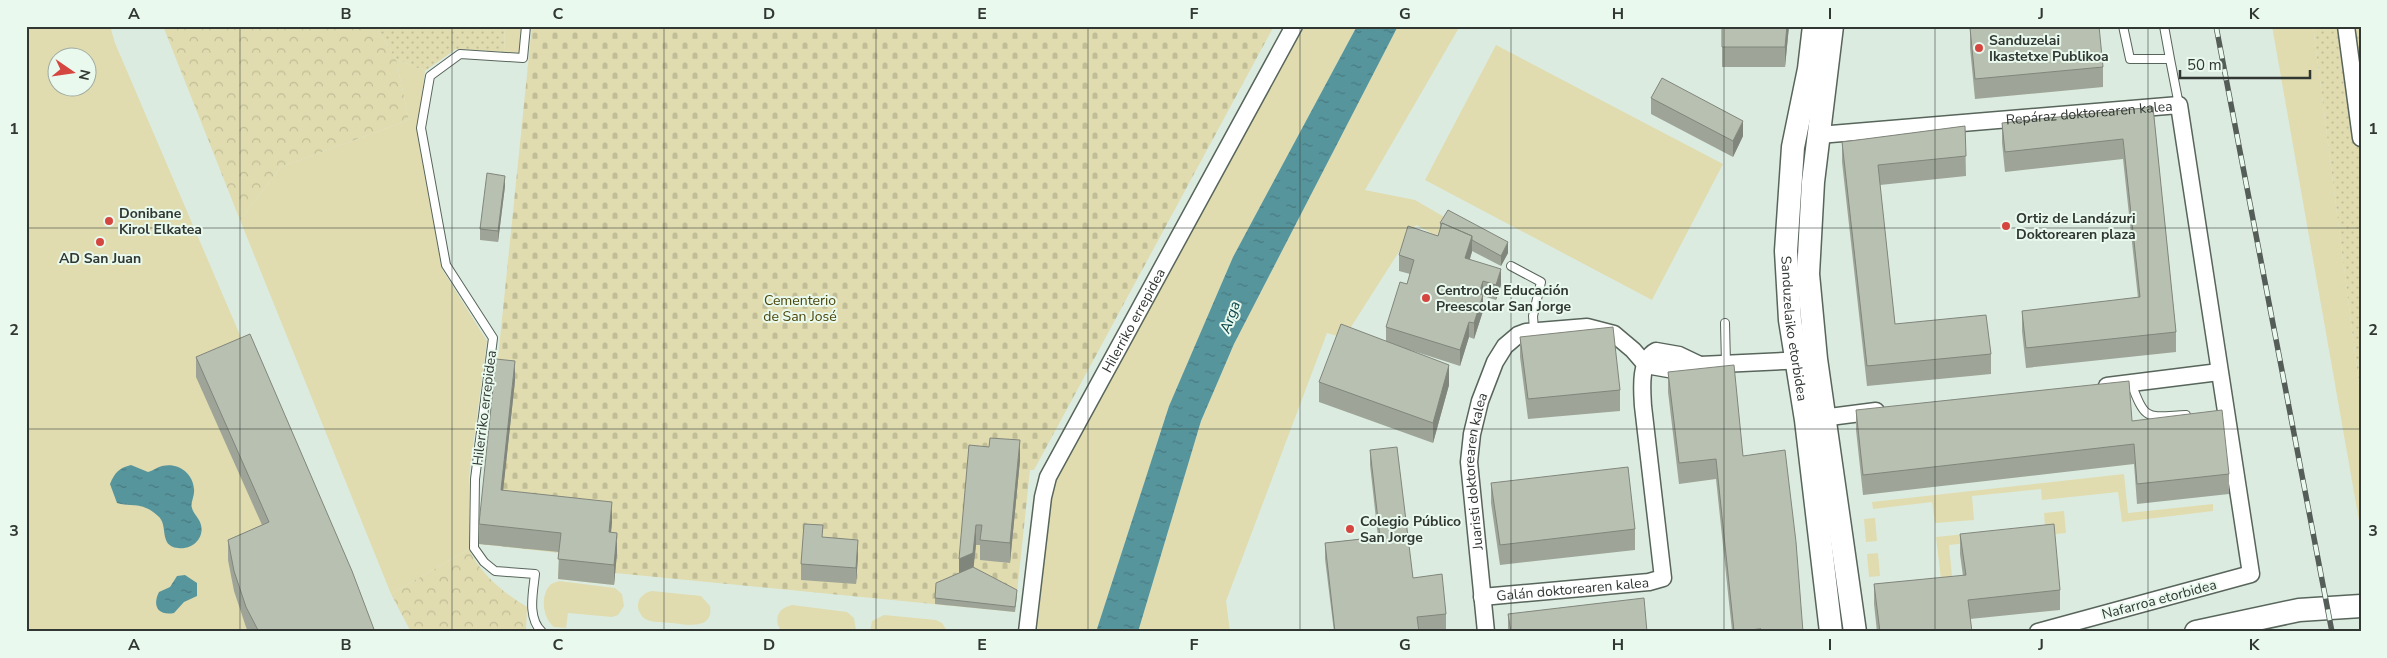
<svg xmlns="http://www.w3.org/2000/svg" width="2387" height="658" font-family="'Nunito Sans',sans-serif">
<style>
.green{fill:#e0dcaf;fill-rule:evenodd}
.forest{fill:url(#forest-crowns)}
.cemetery{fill:url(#cemetery-stones)}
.garden{fill:url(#garden-dots)}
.water{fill:url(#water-ripples)}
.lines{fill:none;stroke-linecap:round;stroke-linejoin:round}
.service-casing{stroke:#57655b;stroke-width:10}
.minor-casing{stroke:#57655b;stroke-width:19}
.secondary-casing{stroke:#57655b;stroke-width:25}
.service{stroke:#fff;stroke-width:8}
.minor{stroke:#fff;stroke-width:16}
.secondary{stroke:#fff;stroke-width:22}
.rail-casing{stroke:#555d58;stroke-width:5.5}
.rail{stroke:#e9f9ed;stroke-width:4;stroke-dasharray:11;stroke-linecap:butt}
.wall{fill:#9ea598}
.shaded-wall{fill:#81867c}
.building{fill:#b8c0b1;stroke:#81867c}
.grid{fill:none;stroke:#313733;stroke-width:1;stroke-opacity:0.55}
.poi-dot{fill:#d54641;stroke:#e9f9ed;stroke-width:2}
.labels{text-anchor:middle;stroke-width:4;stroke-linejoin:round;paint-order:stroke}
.poi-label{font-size:14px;font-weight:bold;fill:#313733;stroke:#e9f9ed;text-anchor:start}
.street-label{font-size:14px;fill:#313733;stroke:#e9f9ed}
.park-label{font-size:14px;fill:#4c4508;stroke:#e9f9ed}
.water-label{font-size:15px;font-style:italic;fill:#07444a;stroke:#e9f9ed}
.neatline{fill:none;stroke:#313733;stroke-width:2}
.grid-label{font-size:16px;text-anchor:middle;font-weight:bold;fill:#313733}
</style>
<defs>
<pattern id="forest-crowns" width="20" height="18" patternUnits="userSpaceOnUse" patternTransform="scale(1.25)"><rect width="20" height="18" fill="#e0dcaf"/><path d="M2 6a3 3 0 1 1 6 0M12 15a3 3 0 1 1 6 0" fill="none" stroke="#c1bd97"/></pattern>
<pattern id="cemetery-stones" width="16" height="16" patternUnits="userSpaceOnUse" patternTransform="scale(1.25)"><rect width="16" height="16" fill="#e0dcaf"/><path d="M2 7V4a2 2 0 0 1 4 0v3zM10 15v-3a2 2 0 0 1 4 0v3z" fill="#c1bd97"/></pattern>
<pattern id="garden-dots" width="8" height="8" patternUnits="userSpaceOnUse" patternTransform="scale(1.25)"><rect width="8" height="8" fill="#e0dcaf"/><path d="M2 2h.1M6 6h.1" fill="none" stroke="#c1bd97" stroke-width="1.8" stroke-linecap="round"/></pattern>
<pattern id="water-ripples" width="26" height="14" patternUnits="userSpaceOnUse" patternTransform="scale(1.25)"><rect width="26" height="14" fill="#57959d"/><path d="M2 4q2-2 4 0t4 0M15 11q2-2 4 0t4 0" fill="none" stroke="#497a81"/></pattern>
</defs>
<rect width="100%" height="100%" fill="#dcebe0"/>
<path class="green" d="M26 26H110L115 43 367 632H26ZM58 58H88V88H58Z
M504 26H521L519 53 505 52Z
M1305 26H1357L1233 257 1169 406 1096 632H1037L1052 484 1183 239Z
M1398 26H1460L1365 190 1415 200 1446 218 1437 236 1416 225 1344 338 1327 333 1226 601 1230 632H1138L1201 421 1234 344Z
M2272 26H2313L2361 400V532Z
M1496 45 1723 164 1652 300 1425 180Z
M396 59 425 71 417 133 442 269 487 341 469 477V549L391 594 240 220 281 167 409 120Z
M2124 474 2128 513 2213 504V511L2122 522 2118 492 2042 500 2041 489 1972 496 1974 520 1935 523 1932 502 1873 509 1872 502Z
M2064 511 2066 533 1949 545 1953 587 1941 579 1936 537 2045 526 2044 513Z
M1875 518 1877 541 1866 542 1864 519Z
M1878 553 1880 576 1869 577 1867 554Z
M559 581 615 588 622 594 624 606 618 615 612 617 568 613 566 628 554 627C542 617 540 595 551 584Z
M652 591 701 596 710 606C714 630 688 625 672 623 663 622 653 623 645 619 633 609 637 594 652 591Z
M792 605 847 612 854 618 856 630 782 632C773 621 777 608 792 605Z
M884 615 936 620 942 623 948 632H870L872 621Z"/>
<path class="forest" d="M163 26H375L396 59 409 120 281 167 240 220Z
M469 549C480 574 504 593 527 607L526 632H411L391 594Z"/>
<path class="cemetery" d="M532 26H1274L1034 470H1030L1015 612 615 573 614 585 558 579 560 553 479 544Z"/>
<path class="garden" d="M375 26H504L505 52 456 49 425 71 396 59Z
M2313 26H2361V400Z"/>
<path class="water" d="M1357 26H1398L1234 344 1201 421 1138 632H1096L1169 406 1233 257Z
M131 465 148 472C153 471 157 467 162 466 178 462 193 473 194 489 195 496 190 503 192 508 193 513 198 517 200 522 206 536 194 550 178 548 158 546 169 525 158 516 141 501 136 508 117 503L110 484C115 472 119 468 131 465Z
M185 575 197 583V596L184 602 174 613C158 616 152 606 159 592L170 587 177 576Z"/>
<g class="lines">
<g class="service-casing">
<path id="service" d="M526 26 523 58 460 54 430 76 421 128 446 265 493 338 475 479 474 548 484 562 495 571 535 574C533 593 527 618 542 632
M2123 26 2130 59H2170L2164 26
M2170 59 2179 105
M1511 266 1541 282 1533 316 1534 330
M1725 323 1726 364
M2131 383C2146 422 2146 417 2186 415"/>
</g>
<g class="minor-casing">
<g id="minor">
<path d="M2346 26 2361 138"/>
<path id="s1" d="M1819 135 2179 105 2251 574 2038 632"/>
<path d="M2107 386 2219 372"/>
<path d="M1814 419 1876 411"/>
<path id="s2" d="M1482 597 1649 582 1663 578 1643 406C1642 390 1639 360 1656 351L1679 355 1700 365"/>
<path id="s3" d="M1027 632 1043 497 1048 477 1294 26"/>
<path id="s4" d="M1486 632 1469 462 1472 434 1480 401 1495 362 1505 346 1518 335 1526 332 1587 327 1614 334 1633 350 1646 365 1674 370 1700 365 1807 360"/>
</g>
</g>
<g class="secondary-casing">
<g id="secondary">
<path id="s5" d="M1814 26 1809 69 1793 147 1786 251 1790 320 1806 420 1831 632"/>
<path d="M1832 26 1813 182 1808 274 1816 359 1855 632"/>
<path d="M2196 632 2299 610 2361 606"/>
</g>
</g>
<use href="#service" class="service"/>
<use href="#minor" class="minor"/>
<use href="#secondary" class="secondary"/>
<g class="rail-casing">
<path id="rail" d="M2216 26 2332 632"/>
</g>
<use href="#rail" class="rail"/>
</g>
<path class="wall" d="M1722 26H1789L1785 67H1722Z
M1970 28 2103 67V87L1975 99 1970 48Z
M1651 98 1743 136 1733 157 1651 114Z
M2153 107 2176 332V352L2026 368 2022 331V311L2138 298 2123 159 2005 172 2002 143V123Z
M1965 126 1966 176 1880 185 1895 324 1991 354V374L1867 386 1842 162V142Z
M505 186 498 242 480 240V229Z
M1440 223 1508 253 1501 266 1472 251 1470 259 1501 285 1496 300 1483 296V311L1474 339 1469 337 1460 366 1410 350 1449 385 1433 443 1319 402V382L1386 341V327L1407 284 1410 274 1399 271V255L1438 236 1440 229Z
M1520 337 1620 390V411L1528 419 1520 357Z
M196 357 375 632H248L246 627 234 591 228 560V540L262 525 196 377Z
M1668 372 1743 456 1803 632 1732 631 1716 479 1679 484 1668 392Z
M515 381 503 490 612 522 611 532 617 553 614 585 558 579 559 552 479 544V524Z
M1856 410 2132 421 2229 474V494L2137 504 2134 464 1863 495 1856 430Z
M969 445 1020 460 1010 563 980 560V545H976L973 568 1017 596 1015 612 935 604V598L959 574Z
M1370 450 1413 578 1446 614V629L1426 632H1334L1325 559V543L1378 537 1370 465Z
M1491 483 1635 529V550L1500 565 1491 503Z
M1960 534 2060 590V610L1970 619 1972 632H1877L1874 604V584L1963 576 1960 554Z
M823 538 858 556 856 584 801 580V564Z
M1508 614 1647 632H1508Z"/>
<path class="shaded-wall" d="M1787 26H1789L1785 67V47Z
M1743 121V136L1733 157V141Z
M505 176V186L498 242V231Z
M1472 236V252L1465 273V258Z
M1508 242V253L1501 266V256Z
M1501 269V285L1496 300V285Z
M1483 281V311L1474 339V323L1479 294Z
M1469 322V337L1460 366V350Z
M515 361V381L501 510V490Z
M1449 365V385L1433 443V423Z
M27 380V400L26 401V381Z
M1020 440V460L1010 563V543Z
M612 502V522L609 552V532Z
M976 525V545L973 573 959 579V559Z
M617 533V553L614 585V565Z
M858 540V556L856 584V568Z"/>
<path class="building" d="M1722 26H1787L1785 47H1722Z
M1986 26H2099L2103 67 1975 79 1970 28Z
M1662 78 1743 121 1733 141 1651 98Z
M2153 107 2176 332 2026 348 2022 311 2140 297 2123 139 2005 152 2002 123Z
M1965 126 1966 156 1878 165 1895 324 1986 315 1991 354 1867 366 1842 142Z
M487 173 505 176 498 231 480 229Z
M1448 210 1508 242 1501 256 1472 240V236L1442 223V224L1440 223Z
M1442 223 1472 236 1465 258 1501 269 1496 285 1483 281 1479 294 1483 295 1474 323 1469 322 1460 350 1386 327 1400 282 1407 284 1414 260 1399 255 1408 226 1438 236Z
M1341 324 1449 365 1433 423 1319 382Z
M1613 327 1620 390 1528 399 1520 337Z
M250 334 352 571 375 632H259L246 607 234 571 228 540 269 522 196 357Z
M496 359 515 361 501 490 612 502 609 532 617 533 614 565 558 559 561 533 479 524Z
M1734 365 1743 456 1785 450 1796 542 1803 632H1761V629L1734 631 1716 459 1679 463 1668 372Z
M2129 381 2132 421 2222 410 2229 474 2137 484 2134 444 1863 475 1856 410Z
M990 438 1020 440 1010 543 980 540 982 525H976L973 553 959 559 969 445 989 447Z
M1397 447 1413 578 1442 574 1446 614 1417 617 1419 632H1335L1325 543 1380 537 1370 450Z
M1628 467 1635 529 1500 545 1491 483Z
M804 524 823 525 822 537 858 540 856 568 801 564Z
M2054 524 2060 590 1968 600 1972 632H1880L1874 584 1966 575 1960 534Z
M973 567 1017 590 1015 607 935 598 936 583Z
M1644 598 1647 632H1511L1508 614Z
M1761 629V632H1726Z"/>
<path class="grid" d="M240 26V632M452 26V632M664 26V632M876 26V632M1088 26V632M1300 26V632M1511 26V632M1724 26V632M1935 26V632M2148 26V632M26 228H2361M26 429H2361"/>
<g class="poi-dot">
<circle cx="1979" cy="48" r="5"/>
<circle cx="109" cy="221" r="5"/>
<circle cx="2006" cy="226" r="5"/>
<circle cx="100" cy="242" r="5"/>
<circle cx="1426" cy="298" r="5"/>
<circle cx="1350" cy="529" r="5"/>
</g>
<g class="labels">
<g class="poi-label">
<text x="1989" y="45">Sanduzelai<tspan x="1989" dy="16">Ikastetxe Publikoa</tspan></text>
<text x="119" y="218">Donibane<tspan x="119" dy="16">Kirol Elkatea</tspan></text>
<text x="2016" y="223">Ortiz de Landázuri<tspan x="2016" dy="16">Doktorearen plaza</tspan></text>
<text x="100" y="263" text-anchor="middle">AD San Juan</text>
<text x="1436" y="295">Centro de Educación<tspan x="1436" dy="16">Preescolar San Jorge</tspan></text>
<text x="1360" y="526">Colegio Público<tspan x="1360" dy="16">San Jorge</tspan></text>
</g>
<g class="street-label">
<text dy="5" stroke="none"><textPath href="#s1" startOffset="271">Repáraz doktorearen kalea</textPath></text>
<text dy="5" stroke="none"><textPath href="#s3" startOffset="335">Hilerriko errepidea</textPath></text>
<text dy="5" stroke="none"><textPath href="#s5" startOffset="305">Sanduzelaiko etorbidea</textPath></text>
<text transform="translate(484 408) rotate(-83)" y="5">Hilerriko errepidea</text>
<text dy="5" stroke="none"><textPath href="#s4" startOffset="162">Juaristi doktorearen kalea</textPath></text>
<text dy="5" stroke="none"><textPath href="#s2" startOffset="91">Galán doktorearen kalea</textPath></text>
<text transform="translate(2159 599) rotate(-15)" y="5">Nafarroa etorbidea</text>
</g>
<g class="park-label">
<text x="800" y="305">Cementerio<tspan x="800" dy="16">de San José</tspan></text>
</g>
<g class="water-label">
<text transform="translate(1230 317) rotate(-70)" y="5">Arga</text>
</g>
</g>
<rect width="2387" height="658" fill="none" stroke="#e9f9ed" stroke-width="55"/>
<g transform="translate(72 72) rotate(103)"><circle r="24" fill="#e9f9ed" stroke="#9faba3"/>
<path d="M0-4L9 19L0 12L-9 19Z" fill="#d54641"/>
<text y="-8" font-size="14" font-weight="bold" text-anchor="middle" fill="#313733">N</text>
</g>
<path d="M2180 70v8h130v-8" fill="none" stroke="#313733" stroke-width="2.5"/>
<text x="2187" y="70" font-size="15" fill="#313733" stroke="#e9f9ed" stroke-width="4" paint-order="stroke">50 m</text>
<rect x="28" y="28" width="2332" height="602" class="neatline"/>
<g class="grid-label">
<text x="134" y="19">A</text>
<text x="346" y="19">B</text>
<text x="558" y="19">C</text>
<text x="769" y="19">D</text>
<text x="982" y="19">E</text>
<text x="1194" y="19">F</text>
<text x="1405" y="19">G</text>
<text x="1618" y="19">H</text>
<text x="1830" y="19">I</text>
<text x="2041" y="19">J</text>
<text x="2254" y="19">K</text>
<text x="14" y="134">1</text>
<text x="2373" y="134">1</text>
<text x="14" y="335">2</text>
<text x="2373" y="335">2</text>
<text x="14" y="536">3</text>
<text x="2373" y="536">3</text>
<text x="134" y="650">A</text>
<text x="346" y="650">B</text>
<text x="558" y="650">C</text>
<text x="769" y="650">D</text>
<text x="982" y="650">E</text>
<text x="1194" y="650">F</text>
<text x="1405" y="650">G</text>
<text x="1618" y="650">H</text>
<text x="1830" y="650">I</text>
<text x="2041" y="650">J</text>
<text x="2254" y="650">K</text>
</g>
</svg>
